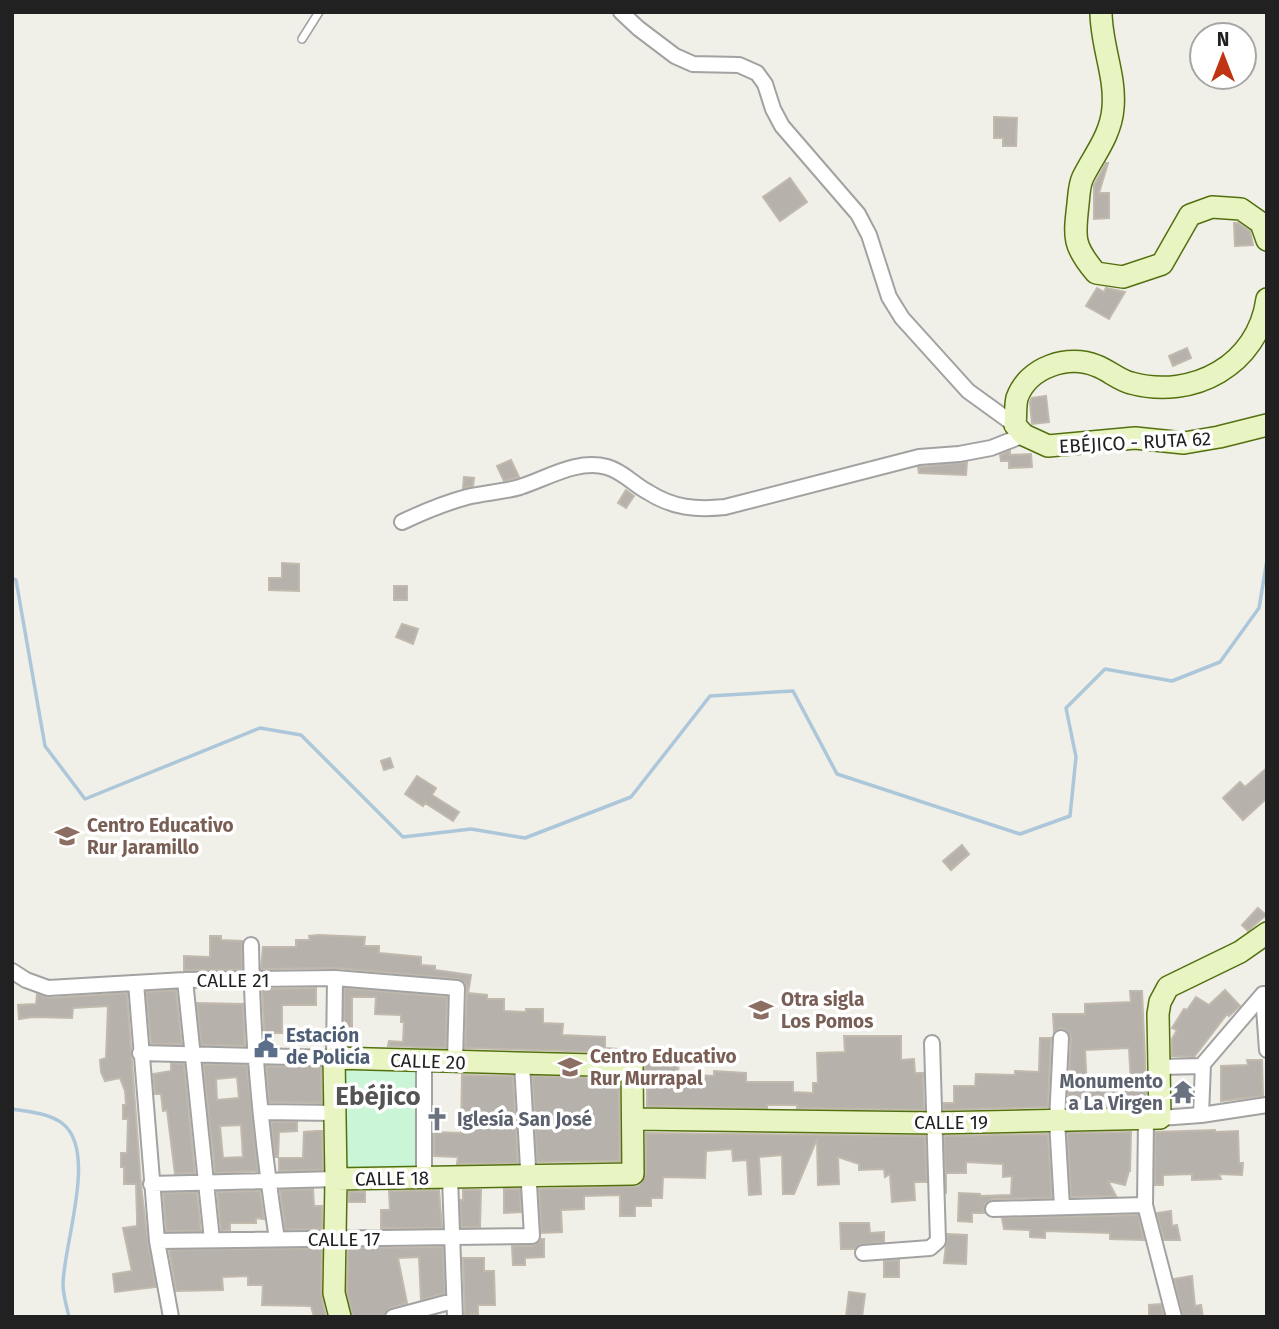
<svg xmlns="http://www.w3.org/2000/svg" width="1279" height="1329" font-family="'Fira Sans',sans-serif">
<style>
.park{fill:#caf5d6}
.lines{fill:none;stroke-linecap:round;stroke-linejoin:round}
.stream{stroke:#adc7da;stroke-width:3.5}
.building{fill:#b6b2ab;stroke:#c1b9ac;stroke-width:2;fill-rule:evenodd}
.lane-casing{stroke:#a2a2a2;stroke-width:10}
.street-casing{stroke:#a2a2a2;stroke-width:18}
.secondary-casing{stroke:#53700f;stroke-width:24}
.lane{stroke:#fff;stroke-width:7}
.street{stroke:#fff;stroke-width:14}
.secondary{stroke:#e8f4c2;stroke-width:21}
.labels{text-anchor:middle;stroke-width:7;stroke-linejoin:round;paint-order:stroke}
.street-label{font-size:19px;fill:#212121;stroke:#fff}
.education-label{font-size:19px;font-weight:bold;fill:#785e54;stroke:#fff;text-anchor:start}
.service-label{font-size:19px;font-weight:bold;fill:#4e5e75;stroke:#fff;text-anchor:start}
.worship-label{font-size:19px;font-weight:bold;fill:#5b616d;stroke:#fff;text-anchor:end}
.district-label{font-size:26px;font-weight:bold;fill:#545454;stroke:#fff}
</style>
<rect width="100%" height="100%" fill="#f0efe8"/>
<path class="park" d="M343 1067 416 1069V1169L341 1171Z"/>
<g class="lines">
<path class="stream" d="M12 578 16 580 45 746 85 799 260 728 301 735 403 837 471 829 525 838 631 797 710 696 793 691 837 774 1020 834 1070 816 1076 757 1066 708 1105 669 1172 681 1220 662 1259 608 1267 560
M12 1109C29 1112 50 1113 63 1124 98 1152 63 1245 63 1285 63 1295 67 1307 69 1317"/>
</g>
<path class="building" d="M994 117 1017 118 1016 146H1003V138H994Z
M1106 163H1108L1099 193H1109V218L1094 219V185Z
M790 178 807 202 780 221 763 197Z
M1234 223H1238L1250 231 1253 245 1235 246Z
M1097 288 1104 292 1106 288 1125 292 1109 319 1086 306Z
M1187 348 1191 358 1173 366 1169 356Z
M1046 396 1049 422 1032 424 1030 402 1032 398Z
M1010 451V455L1031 454 1032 467 1009 468V461H1001L1000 455Z
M511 460 519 477 504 481 497 466Z
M967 462 966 475 919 473 918 467H921Z
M464 477 474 478 473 486 463 488Z
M626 490 634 496 626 508 618 503Z
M282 563 299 564V591L269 590V578H282Z
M394 586H407V600H394Z
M402 624 418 629 413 644 396 637Z
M390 758 393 767 384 770 381 761Z
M1267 768V798L1243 820 1223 798 1240 782 1245 787Z
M417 776 436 788 432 795 459 812 453 821 425 803 423 806 405 794Z
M962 845 969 854 951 870 943 861Z
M1258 908 1266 915 1248 931 1242 925Z
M319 935 365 937 364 946H379V953L421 957V965L435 966V970L471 975 468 993 487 995V999H504V1011L526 1012V1009H543V1023L563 1024 562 1035 605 1037V1048L617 1049V1051L639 1052V1055L632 1053 465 1048 467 988 465 983 458 979 336 968 261 969 263 947H296V940H310L309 936Z
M210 936H221V940L242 941V970H184V956L210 957Z
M316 988V1005H282V1033H268L267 1047H265L262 989Z
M344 988 447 997 446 1048 388 1046 389 1041 403 1042 404 1022H401V1015L375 1014 376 997H352V1038H344Z
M176 990 182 1044H151L146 992Z
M1225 990 1240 1006 1229 1016 1227 1014 1194 1057 1172 1056V1039L1177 1030 1172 1028 1184 1009 1187 1010 1196 997 1209 1005Z
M1130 991H1142L1147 1105 1067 1107 1071 1038 1066 1030 1061 1028 1054 1032 1053 1014H1085V1004L1131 1002ZM1129 1048 1131 1085 1087 1088 1085 1050Z
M127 993 141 1185 148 1243 156 1287 115 1292 113 1274 132 1271 123 1228 137 1226V1217L136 1184H124V1167H121V1153H127L128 1119H123V1105H126L125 1091 120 1078 105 1081 101 1072 100 1060 106 1058 108 1006 73 1008 72 1018 33 1017 19 1019 18 1005 36 1004 37 994 49 998Z
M197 1003 243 1004 245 1046 201 1045Z
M844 1036H901V1060L914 1059 915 1073H923L924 1110 797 1108V1105H767V1108L647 1106V1086H645V1066L642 1058 679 1060 678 1074 714 1076V1071L746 1073V1082H793V1092L813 1093V1083H818L817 1053 845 1052Z
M1040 1038H1051L1048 1107 944 1110 943 1103H954V1086H975L976 1074 1015 1075V1071L1039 1072Z
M1247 1060H1262L1263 1096 1221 1101V1066L1248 1065Z
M171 1063 184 1064 195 1173 175 1174 167 1110 163 1111 161 1094H155L153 1074 171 1071Z
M203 1064 247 1065 258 1171 215 1173ZM237 1077 239 1098 217 1100 216 1079ZM241 1125 243 1157 223 1158 220 1126Z
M266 1066 321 1067 322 1103 269 1102Z
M462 1075 513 1076 518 1163 457 1164 458 1157 434 1156V1132L461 1133Z
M532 1076 619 1079 620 1161 537 1162Z
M271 1122H297V1131L279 1132 278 1157H275Z
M1215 1130V1132L1238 1131 1239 1163H1243L1242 1175 1219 1174 1221 1179 1192 1180V1174L1163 1175V1185H1155V1132Z
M316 1131H322L323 1170 279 1171V1158H303L304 1132Z
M1131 1132 1130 1171H1129L1125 1185 1108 1181 1116 1196 1071 1197 1067 1133Z
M646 1133 925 1136 927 1182H914L915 1200 892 1202 890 1174 885 1177 884 1169 859 1170V1164L838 1157 839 1184 818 1185 817 1139 794 1194H783L782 1155 759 1157 761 1194 749 1195 747 1160 733 1161 732 1149 706 1151 705 1178 663 1177 662 1198H651V1206H635V1216H620V1195L584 1196V1209L561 1210 562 1232 541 1233 539 1189 639 1186 646 1175Z
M1048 1134 1052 1198 992 1199 985 1204 984 1213H972V1222L958 1221 959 1193 980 1194V1196L1011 1195 1012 1176 1003 1177V1164L966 1162V1173H946V1194L944 1136Z
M313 1189 314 1206H322V1229L285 1230 280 1190Z
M504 1189H520L521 1212 504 1213Z
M439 1190 442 1228H381V1210H390L389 1191Z
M463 1190H481L480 1227H461L460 1200H463Z
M260 1191 264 1219 256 1218V1223H230V1230L221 1231 217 1192Z
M197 1192 201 1231H166L163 1193Z
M349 1192H365V1202H349Z
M1171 1211 1172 1226 1177 1225 1180 1240H1164L1157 1213Z
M1138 1215 1144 1240 1110 1239V1233L1045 1231V1238L1030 1237V1230L1004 1229 1002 1218Z
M840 1223H869L870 1233 884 1232V1242L862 1244 854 1249H841Z
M947 1234 967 1235 966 1264 944 1263Z
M541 1239H544V1257L525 1258V1265H513L512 1246H533Z
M443 1247 445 1293 421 1300 419 1257 398 1258 407 1303 390 1308 384 1317H353L347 1292 348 1248Z
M322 1248 321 1293 326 1317H314L311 1306 262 1305 263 1285H248V1276L222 1277 223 1290 176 1291 169 1250Z
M463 1258H484V1271H494L495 1305H478V1314H470V1317H465Z
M899 1260V1277H884V1261Z
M1192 1276 1195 1306 1201 1305 1203 1317H1183L1174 1279Z
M849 1292 865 1294 862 1317H846Z
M1161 1304 1164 1317H1149V1305Z"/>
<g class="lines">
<g class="lane-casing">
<path id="lane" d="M302 39 319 12"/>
</g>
<g class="street-casing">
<path id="street" d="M621 12 638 28 675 56 693 64 739 65 757 73 765 84 773 109 782 126 858 214 869 235 889 297 902 318 968 391 1015 425
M402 522C423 512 445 503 467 497 484 493 503 492 520 487 548 478 577 459 607 467 624 472 633 484 648 492 673 508 696 510 725 507L919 457 959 454 991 448 1024 435
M251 945C252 1043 262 1143 277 1239
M12 971 26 980 48 988 185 980 335 978 457 988 455 1061
M185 980 212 1240
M136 983 157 1241 171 1317
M1263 994 1267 1050
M1061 1038 1057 1121 1062 1207
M140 1053 334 1058 335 978
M424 1061V1177
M1159 1067 1203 1066
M262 1112 336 1113
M1201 1115 1203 1064 1263 994H1267
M1146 1118 1145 1205 1174 1317
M1160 1118 1201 1115 1267 1105
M450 1177 455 1317
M151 1184 336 1179
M993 1209 1145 1205
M157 1241 532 1236 522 1064
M863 1253 930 1248 938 1241 932 1043
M393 1317 453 1301"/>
</g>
<g class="secondary-casing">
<path id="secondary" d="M1101 12C1101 45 1116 76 1113 108 1111 135 1094 155 1083 177 1079 185 1079 195 1078 204 1074 238 1073 246 1096 273L1123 277 1162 264 1190 215 1212 207 1241 209 1261 223 1267 240
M1267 299C1258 365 1193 400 1131 383 1119 380 1108 370 1097 366 1068 354 1028 367 1017 398 1015 406 1016 417 1015 425L1024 435 1048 446 1135 438 1184 443 1219 437 1267 425
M634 1119 934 1123 1160 1118 1158 1014 1160 1002 1168 987 1240 952 1267 933
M336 1179 633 1174 632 1066 334 1058 336 1179 334 1293 340 1317"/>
</g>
<use href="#lane" class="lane"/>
<use href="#street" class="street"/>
<use href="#secondary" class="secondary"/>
</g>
<defs>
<g id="school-bare" transform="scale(1.89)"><path d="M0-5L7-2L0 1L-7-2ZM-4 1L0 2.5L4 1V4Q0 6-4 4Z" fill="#8d6e63" stroke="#fff" stroke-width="2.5" paint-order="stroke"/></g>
<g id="civic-bare" transform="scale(1.89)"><path d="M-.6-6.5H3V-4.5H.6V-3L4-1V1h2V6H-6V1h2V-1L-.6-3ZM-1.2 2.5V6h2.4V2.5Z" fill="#5c6f8a" stroke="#fff" stroke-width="2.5" paint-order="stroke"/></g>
<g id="temple-bare" transform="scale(1.89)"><path d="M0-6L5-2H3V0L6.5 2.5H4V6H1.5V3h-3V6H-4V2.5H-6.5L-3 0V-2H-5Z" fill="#6b7280" stroke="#fff" stroke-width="2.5" paint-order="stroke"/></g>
<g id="church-bare" transform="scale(1.89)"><path d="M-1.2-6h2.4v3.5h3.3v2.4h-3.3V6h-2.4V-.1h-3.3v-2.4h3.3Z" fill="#6b7280" stroke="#fff" stroke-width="2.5" paint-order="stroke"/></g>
</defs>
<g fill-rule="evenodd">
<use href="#school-bare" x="67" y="836"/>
<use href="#school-bare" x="761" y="1010"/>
<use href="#civic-bare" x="266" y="1046"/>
<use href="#school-bare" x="570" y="1067"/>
<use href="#temple-bare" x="1183" y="1092"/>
<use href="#church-bare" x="437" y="1119"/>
</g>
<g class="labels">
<g class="street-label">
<text transform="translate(1135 442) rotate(-3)" y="7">EBÉJICO - RUTA 62</text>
<text x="233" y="987">CALLE 21</text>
<text transform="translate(428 1061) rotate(2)" y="7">CALLE 20</text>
<text x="951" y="1129">CALLE 19</text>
<text transform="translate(392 1178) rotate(-1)" y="7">CALLE 18</text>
<text x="344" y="1246">CALLE 17</text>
</g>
<g class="education-label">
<text x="87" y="832">Centro Educativo<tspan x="87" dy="22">Rur Jaramillo</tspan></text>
<text x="781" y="1006">Otra sigla<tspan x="781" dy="22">Los Pomos</tspan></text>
<text x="590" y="1063">Centro Educativo<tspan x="590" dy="22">Rur Murrapal</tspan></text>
</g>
<g class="service-label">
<text x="286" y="1042">Estación<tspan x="286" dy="22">de Policía</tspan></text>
</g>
<g class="worship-label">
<text x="1163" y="1088">Monumento<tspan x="1163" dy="22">a La Virgen</tspan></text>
<text x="457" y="1126" text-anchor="start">Iglesía San José</text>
</g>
<g class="district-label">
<text x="378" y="1105">Ebéjico</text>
</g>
</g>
<rect width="1279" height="1329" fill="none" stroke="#212121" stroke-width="28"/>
<g transform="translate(1223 56)"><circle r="33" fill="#ffffff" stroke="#a6a6a6" stroke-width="2"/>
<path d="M0-5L12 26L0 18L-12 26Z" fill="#bf3412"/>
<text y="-10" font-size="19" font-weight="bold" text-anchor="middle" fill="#212121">N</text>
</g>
</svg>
